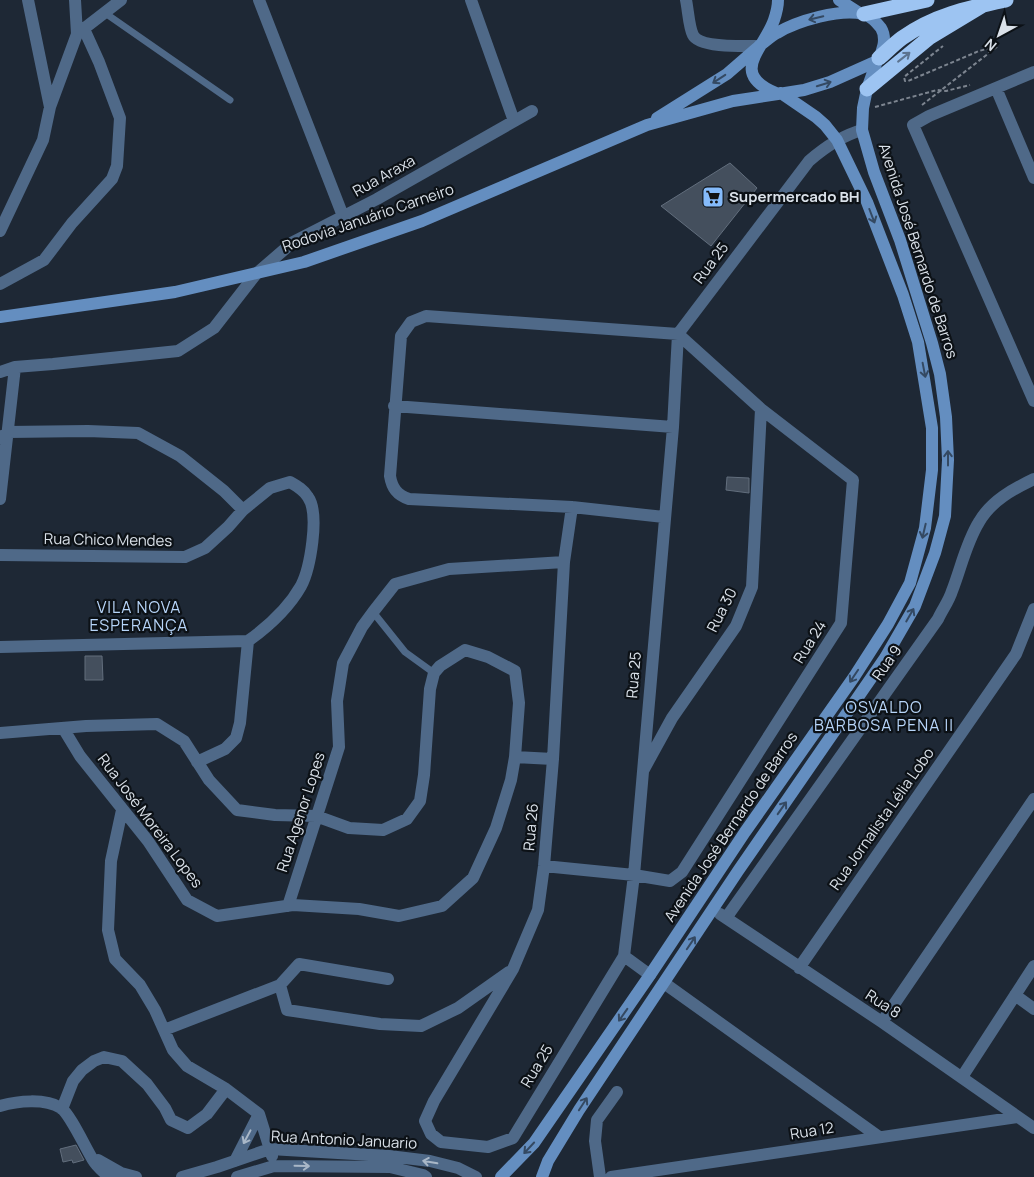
<svg xmlns="http://www.w3.org/2000/svg" width="1034" height="1177" font-family="Manrope,sans-serif">
<style>
.building{fill:#444f5d;stroke:#626e7d}
.lines{fill:none;stroke-linecap:round;stroke-linejoin:round}
.path{stroke:#7d8590;stroke-width:2;stroke-dasharray:4 2.5;stroke-linecap:butt}
.lane{stroke:#4f6988;stroke-width:7}
.street{stroke:#4f6988;stroke-width:12}
.secondary{stroke:#648ec0;stroke-width:12}
.highway{stroke:#9dc4f2;stroke-width:15}
.oneway{stroke:#344962}
.oneway2{stroke:#5c738f}
.oneway3{stroke:#a9b7c7}
.labels{text-anchor:middle;stroke-width:4.5;stroke-linejoin:round;paint-order:stroke}
.street-label{font-size:15px;fill:#dae1e9;stroke:#0c1116}
.poi-label{font-size:15px;font-weight:bold;fill:#dae1e9;stroke:#0c1116;text-anchor:start}
.neighbourhood-label{font-size:16px;letter-spacing:1px;fill:#b7d5f9;stroke:#0c1116}
</style>
<rect width="100%" height="100%" fill="#1e2835"/>
<path class="building" d="M730 163 757 188 711 246 661 206Z
M727 477 749 478V493L726 490Z
M85 656H102L103 680H85Z
M76 1145 84 1160 73 1163 72 1160 63 1162 60 1149Z"/>
<g class="lines">
<path class="path" d="M922 105 998 46 979 51 908 81H905L904 77 943 46
M875 107 937 90 946 91 970 85"/>
<path class="lane" d="M105 13 230 100
M373 612 405 652 434 673"/>
<path class="street" d="M28 0 50 107
M75 0 77 34
M259 0 343 216
M471 0 514 121
M686 0C688 9 689 28 693 35 699 48 746 46 759 46
M1034 72 929 116 913 125 1034 401
M996 88 1034 178
M0 231 43 140 50 107 77 34 121 0
M0 284 44 260 72 223 112 179 117 166 120 118 99 62 84 29
M0 372 15 367 53 364 178 351 214 328 256 274 293 242 377 199 532 111
M394 406 673 427
M0 438 8 432 88 431 138 433 180 456 224 491 243 510
M0 499 15 367
M572 507 564 562 553 759 544 866 538 910 513 969 434 1101 425 1121 431 1134 441 1142 488 1147 513 1138 624 956 634 875 673 427 678 334 809 161C825 147 841 136 862 130
M0 555 185 557 205 548 228 527 243 510 270 488 290 482C297 486 304 490 308 497 320 514 310 569 301 586 288 609 269 626 248 641L0 647
M0 733 86 726 157 724 184 741 209 780 237 810 275 815 316 816 349 828 383 830 407 819 420 801 424 775 430 689 434 673 440 666 465 650 488 657 515 671 519 703 515 757 511 780 496 828 473 878 442 906 399 916 359 909 293 905 217 916 187 900 148 841 80 756 63 728
M515 757 553 759
M197 762 225 749 236 738 240 723 248 641
M644 769 672 718 736 626 752 587 761 409
M122 810 111 861 108 930 115 959 140 985 155 1010 173 1050 187 1066 226 1089 259 1114
M544 866 634 875 670 881 682 872 841 623 853 480 761 409 678 334 426 316 411 322 401 336 390 476C392 488 397 495 409 499L572 507 664 517
M288 906 339 747 337 701 343 663 362 627 373 612 395 584 449 569 564 562
M720 914 882 1022 1034 1128
M726 918 938 619C942 610 949 601 952 591 961 568 966 543 979 522 991 501 1013 489 1034 479
M624 956 650 975
M799 968 1016 654 1034 609
M664 983 879 1137
M280 985 287 1010 380 1024 421 1026 458 1008 509 972
M1015 995 1034 1009
M882 1022 1034 799
M164 1030 280 985 299 964 388 979
M962 1077 1034 966
M0 1106C17 1101 45 1098 61 1108 70 1114 86 1149 93 1160 97 1167 104 1172 109 1177
M62 1109 73 1081 82 1070 94 1061 104 1057 122 1061 147 1084 165 1108 171 1120 188 1128 207 1114 226 1089
M259 1114 272 1156
M98 1160 121 1173 136 1177
M235 1161 259 1114
M182 1177 217 1167 270 1149 389 1156 430 1161 458 1168 476 1177
M237 1177 274 1166 390 1167 423 1175 426 1177
M600 1177 595 1141 597 1120 617 1092
M611 1177 1018 1117"/>
<path class="secondary" d="M839 0 861 14
M776 93C728 73 764 49 774 20 776 14 778 6 778 0
M657 118 727 74 757 48
M0 317 175 292 304 262 422 221 647 125 733 101 804 90 830 82 877 61C883 52 887 38 881 28 876 22 871 16 863 14 841 8 797 21 777 33 771 36 765 42 759 46
M501 1177 534 1143 650 975 745 832 854 677 888 624 910 583 925 528 932 470V428L918 342 903 295 867 202 837 140 825 125 816 117 781 93
M542 1177 548 1161 579 1110 738 871 885 658 915 606 935 553 945 516 948 460 946 417 940 374 932 343 900 240 874 172 862 130 863 108 867 89 877 61"/>
<path class="highway" d="M864 14 927 0
M879 58C886 52 894 44 902 38 934 15 968 8 1006 0
M867 89 930 37 983 5"/>
</g>
<defs><path id="oneway-shaft" d="M-6 0H5M1.5-3L5.5 0L1.5 3" fill="none" stroke-width="1.6" stroke-linecap="round" stroke-linejoin="round" transform="scale(1.25)"/></defs>
<g class="oneway">
<use href="#oneway-shaft" transform="translate(816 18) rotate(166)"/>
<use href="#oneway-shaft" transform="translate(719 79) rotate(147)"/>
<use href="#oneway-shaft" transform="translate(824 84) rotate(-17)"/>
<use href="#oneway-shaft" transform="translate(872 216) rotate(69)"/>
<use href="#oneway-shaft" transform="translate(924 370) rotate(79)"/>
<use href="#oneway-shaft" transform="translate(948 458) rotate(-90)"/>
<use href="#oneway-shaft" transform="translate(924 531) rotate(103)"/>
<use href="#oneway-shaft" transform="translate(910 615) rotate(-60)"/>
<use href="#oneway-shaft" transform="translate(854 676) rotate(124)"/>
<use href="#oneway-shaft" transform="translate(782 808) rotate(-55)"/>
<use href="#oneway-shaft" transform="translate(691 943) rotate(-56)"/>
<use href="#oneway-shaft" transform="translate(623 1015) rotate(125)"/>
<use href="#oneway-shaft" transform="translate(583 1104) rotate(-57)"/>
<use href="#oneway-shaft" transform="translate(529 1148) rotate(133)"/>
</g>
<use class="oneway2" href="#oneway-shaft" transform="translate(904 57) rotate(-38)"/>
<g class="oneway3">
<use href="#oneway-shaft" transform="translate(247 1137) rotate(118)"/>
<use href="#oneway-shaft" transform="translate(430 1162) rotate(-170)"/>
<use href="#oneway-shaft" transform="translate(302 1166) rotate(1)"/>
</g>
<defs>
<g id="supermarket-square" transform="scale(1.125)"><rect x="-9" y="-9" width="18" height="18" rx="4" fill="#85bbfb" stroke="#0c1116"/><path d="M-6-5.5h2.5l.6 2H6L4.5 2H-2.5L-4.4-4H-6ZM-1.5 3.2a1.3 1.3 0 1 0 .1 0ZM3 3.2a1.3 1.3 0 1 0 .1 0Z" fill="#111"/></g>
</defs>
<g fill-rule="evenodd">
<use href="#supermarket-square" x="713" y="197"/>
</g>
<g class="labels">
<g class="street-label">
<text transform="translate(384 176) rotate(-29)" y="5">Rua Araxa</text>
<text transform="translate(368 218) rotate(-19)" y="5">Rodovia Januário Carneiro</text>
<text transform="translate(918 251) rotate(72)" y="5">Avenida José Bernardo de Barros</text>
<text transform="translate(711 263) rotate(-53)" y="5">Rua 25</text>
<text transform="translate(108 540) rotate(1)" y="5">Rua Chico Mendes</text>
<text transform="translate(722 610) rotate(-63)" y="5">Rua 30</text>
<text transform="translate(810 642) rotate(-58)" y="5">Rua 24</text>
<text transform="translate(887 663) rotate(-55)" y="5">Rua 9</text>
<text transform="translate(634 675) rotate(-85)" y="5">Rua 25</text>
<text transform="translate(301 812) rotate(-72)" y="5">Rua Agenor Lopes</text>
<text transform="translate(882 819) rotate(-55)" y="5">Rua Jornalista Lélia Lobo</text>
<text transform="translate(150 821) rotate(53)" y="5">Rua José Moreira Lopes</text>
<text transform="translate(531 827) rotate(-85)" y="5">Rua 26</text>
<text transform="translate(731 827) rotate(-56)" y="5">Avenida José Bernardo de Barros</text>
<text transform="translate(883 1004) rotate(33)" y="5">Rua 8</text>
<text transform="translate(537 1066) rotate(-59)" y="5">Rua 25</text>
<text transform="translate(812 1131) rotate(-9)" y="5">Rua 12</text>
<text transform="translate(344 1140) rotate(3)" y="5">Rua Antonio Januario</text>
</g>
<g class="poi-label">
<text x="729" y="202">Supermercado BH</text>
</g>
<g class="neighbourhood-label">
<text x="139" y="613">VILA NOVA<tspan x="139" dy="18">ESPERANÇA</tspan></text>
<text x="884" y="713">OSVALDO<tspan x="884" dy="18">BARBOSA PENA II</tspan></text>
</g>
</g>
<g transform="translate(999 35) rotate(220)" stroke="#0c1116" stroke-width="4" paint-order="stroke">
<path d="M0-4L9 19L0 12L-9 19Z" fill="#dae1e9"/>
<text y="-8" font-size="14" font-weight="bold" text-anchor="middle" fill="#dae1e9">N</text>
</g>
</svg>
